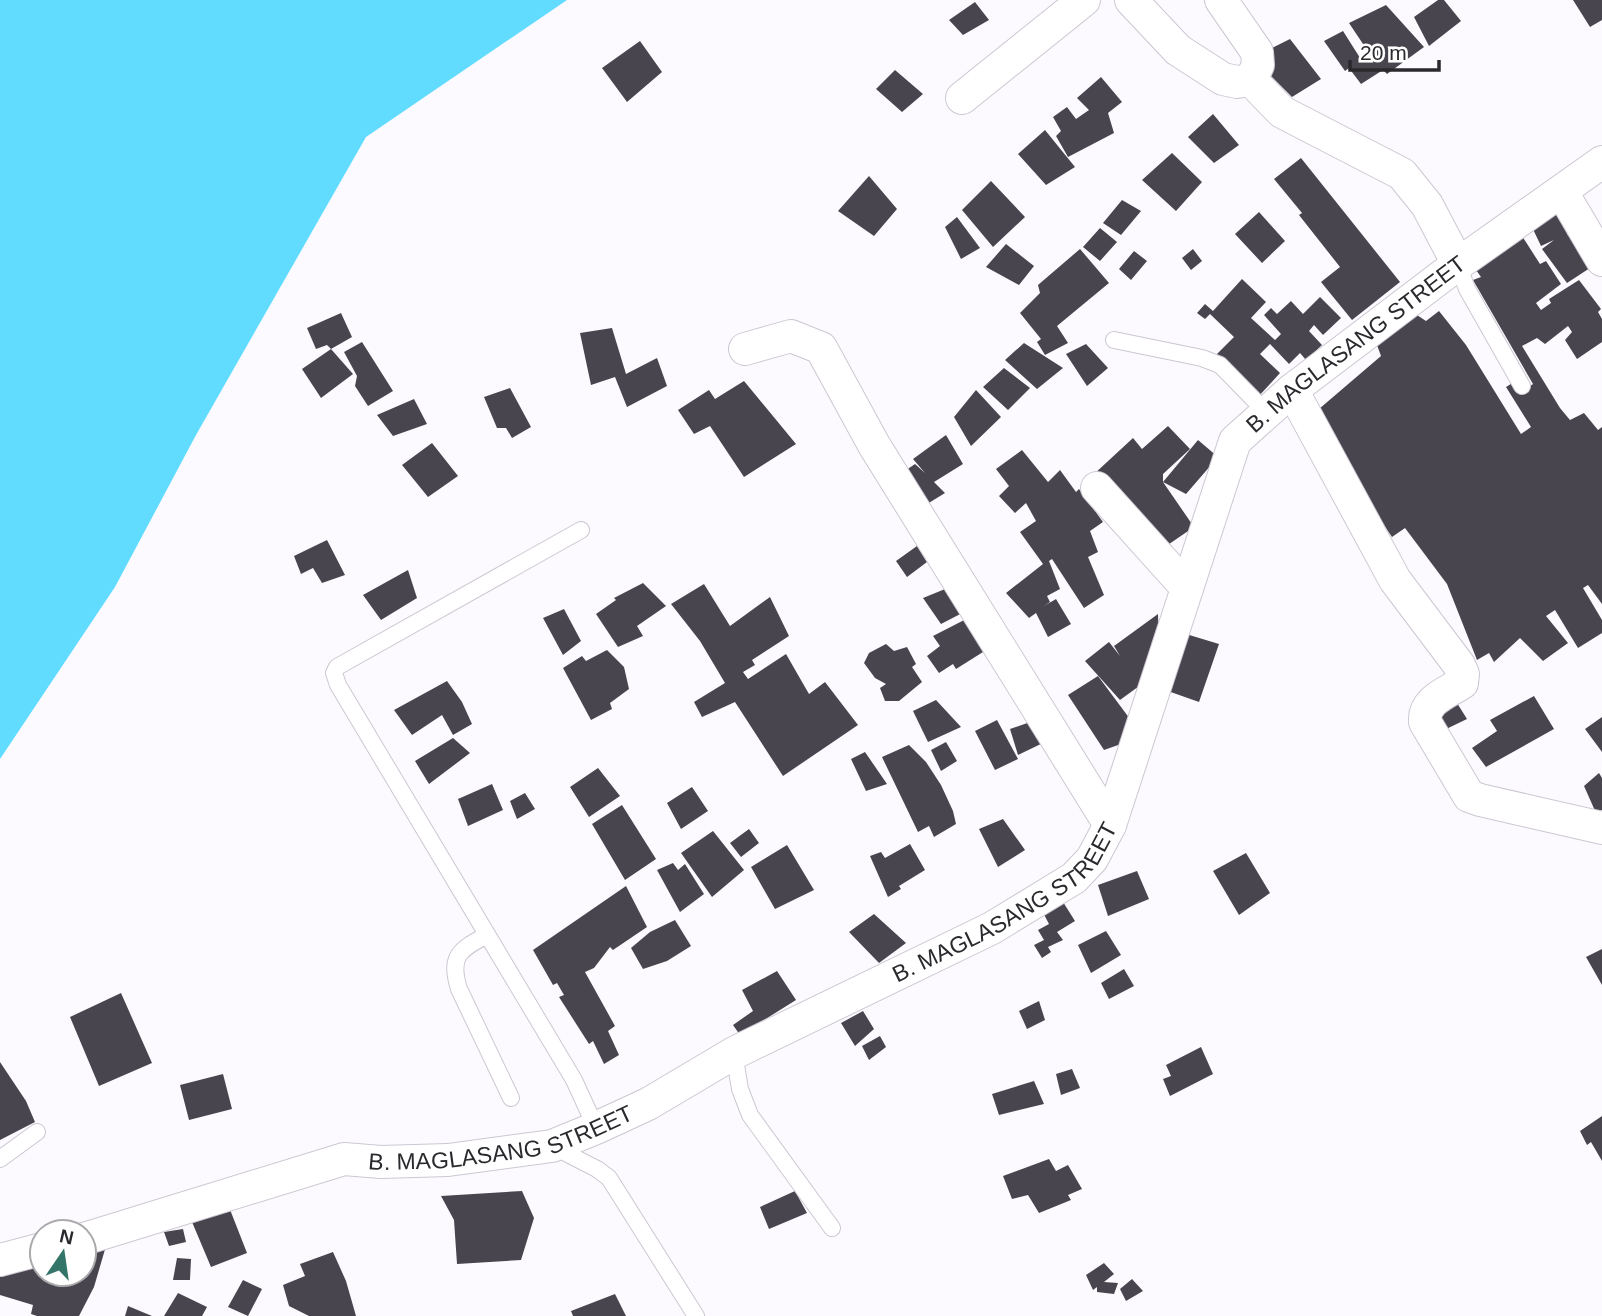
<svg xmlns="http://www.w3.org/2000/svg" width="1602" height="1316" font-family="Arial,sans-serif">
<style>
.water{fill:#61dcfe}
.building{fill:#49454f}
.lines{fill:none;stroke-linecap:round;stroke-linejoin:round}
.service-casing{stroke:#ccc7d2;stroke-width:18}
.minor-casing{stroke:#ccc7d2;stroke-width:34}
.service{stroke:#fff;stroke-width:16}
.minor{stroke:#fff;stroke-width:32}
.labels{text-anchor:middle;stroke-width:7;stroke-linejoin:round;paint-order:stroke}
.street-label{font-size:23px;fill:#2a292d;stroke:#fff}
</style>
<rect width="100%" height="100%" fill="#fcfaff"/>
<path class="water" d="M0 0H567L366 137 196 435 115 587 0 759Z"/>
<path class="building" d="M1438 0H1444L1461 21 1429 46 1414 17Z
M1573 0H1602V20L1590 27Z
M975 2 989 20 963 35 949 20Z
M1386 5 1424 47 1387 74 1383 70 1361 84 1349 68 1345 71 1324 41 1343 31 1362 61 1371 56 1349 23Z
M1290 39 1321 79 1292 97 1262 67 1272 48Z
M640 41 662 72 627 102 602 68Z
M895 70 923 94 902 112 876 89Z
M1101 77 1122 102 1108 113 1114 133 1068 157 1056 136 1061 131 1053 117 1067 107 1076 119 1089 110 1077 98Z
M1213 114 1239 145 1214 163 1188 137Z
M1045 130 1075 167 1046 185 1018 154Z
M1172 153 1202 182 1176 211 1142 180Z
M1301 158 1400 282 1352 320 1321 282 1340 267 1299 215 1302 213 1274 179Z
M869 176 897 209 874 236 838 211Z
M991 181 1025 217 993 247 962 210Z
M1122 200 1141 211 1121 235 1103 223Z
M1558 207 1573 231 1567 234 1593 266 1567 283 1542 249 1554 240 1541 246 1531 225Z
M1259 212 1285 241 1262 263 1235 234Z
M957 217 980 248 961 259 945 227Z
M1100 228 1117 242 1100 261 1083 247Z
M1522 236 1540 264 1546 261 1561 284 1536 303 1541 310 1551 303 1549 299 1579 280 1601 309 1598 312 1602 319V342L1577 359 1565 340 1572 332 1568 326 1545 344 1537 338 1522 346 1560 408 1570 420 1584 413 1598 430 1602 427V604L1588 585 1583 588 1602 620V633L1578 648 1555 610 1546 616 1568 643 1543 661 1520 638 1494 662 1489 653 1477 660 1447 584 1405 528 1392 537 1373 509 1319 409 1381 356 1377 345 1417 315 1426 321 1439 311 1466 345 1521 434 1531 427 1506 387 1514 382 1522 392 1533 384 1473 280 1481 277 1471 263Z
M1006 244 1034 266 1019 285 986 267Z
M1080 249 1109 283 1057 326 1068 343 1045 355 1037 342 1041 339 1020 313 1040 293 1038 285Z
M1193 249 1202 261 1191 270 1182 258Z
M1134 251 1147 261 1131 280 1119 269Z
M1242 279 1266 302 1251 318 1275 340 1281 334 1264 315 1271 308 1277 314 1291 301 1303 314 1320 297 1341 318 1323 335 1314 325 1309 331 1322 345 1306 360 1300 353 1289 364 1270 344 1260 354 1280 373 1258 397 1214 357 1234 337 1210 314 1205 319 1197 313 1205 304 1213 311Z
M341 313 352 337 331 349 327 345 316 349 307 328Z
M612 328 626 374 657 358 667 386 627 407 615 377 591 385 580 333Z
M362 342 393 391 368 406 355 386 357 376 344 352Z
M1024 343 1063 368 1037 389 1005 360Z
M1086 344 1108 368 1087 386 1066 354Z
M331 349 353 374 321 398 302 369Z
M1004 368 1030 388 1008 410 983 387Z
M744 381 796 444 744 477 710 426 694 434 678 410 709 390 715 399Z
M510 388 531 427 512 438 506 428H497L484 397Z
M976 390 1001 417 971 446 954 417Z
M414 399 427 424 393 436 377 415Z
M1168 426 1190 449 1163 474V482L1198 440 1218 457 1186 494 1163 482 1194 527 1156 553 1093 475 1133 438 1142 449Z
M946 435 963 464 934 482 945 493 919 509 899 475 915 464 925 473 913 459Z
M432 443 458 476 428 497 402 465Z
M1022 450 1048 482 1060 470 1076 492 1079 489 1103 522 1090 531 1098 552 1088 557 1104 595 1084 608 1052 559 1049 561 1060 589 1047 596 1050 602 1044 606 1056 599 1071 624 1048 637 1036 613 1029 618 1006 593 1043 564 1020 532 1036 521 1026 503 1015 513 999 496 1009 486 996 469Z
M327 540 345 575 322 583 313 568 301 574 294 556Z
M917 546 927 562 907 577 896 561Z
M408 570 417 598 381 620 363 595Z
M643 583 666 606 637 626 643 636 618 647 596 614 616 600 614 598Z
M704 584 730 626 770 597 789 636 752 660 755 665 743 672 748 679 786 654 809 694 825 682 858 725 783 776 735 702 702 717 694 702 725 683 700 641 671 604Z
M950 587 968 610 941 624 923 598Z
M564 609 581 641 563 655 543 618Z
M1158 614 1159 653 1142 684 1120 700 1085 661 1109 642 1120 656 1114 646Z
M972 616 991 647 956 669 953 664 939 673 927 656 940 646 933 636Z
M1186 634 1219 644 1199 702 1165 690Z
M886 644 894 651 907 647 916 664 912 667 922 682 899 701H885L880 688 886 684 875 678 864 663 869 653Z
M607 650 624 667 629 689 610 703 612 709 591 720 563 668 582 656 586 661Z
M1098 676 1130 719 1121 744 1104 750 1068 695Z
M447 681 462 702 472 724 453 735 442 715 412 735 394 710Z
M1534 696 1554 729 1486 767 1472 748 1497 731 1490 720Z
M936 700 961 727 928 742 913 711Z
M1457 703 1467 719 1440 732 1430 716Z
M1602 717V752L1585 729Z
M997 720 1018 759 995 770 975 731Z
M1036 720 1047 741 1018 755 1010 729Z
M453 738 470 753 429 784 415 761Z
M946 742 957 761 941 771 931 750Z
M909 745 926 762 941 785 953 811 956 824 934 837 929 826 918 832 882 757Z
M865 752 887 784 866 791 851 759Z
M598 768 620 796 589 817 570 787Z
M1599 773 1602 778V810L1596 813 1584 786Z
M492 784 503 810 468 826 458 799Z
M692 787 708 811 681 829 667 803Z
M525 793 535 809 517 819 510 801Z
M622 805 656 859 625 880 592 824Z
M1003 819 1025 850 998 867 979 829Z
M749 829 759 843 741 857 730 843Z
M713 831 744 870 712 897 681 853Z
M910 844 925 870 899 886 901 889 888 897 870 856 881 852 885 858Z
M787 845 814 890 775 909 751 867Z
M1246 853 1270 893 1239 915 1213 871Z
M673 863 678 870 685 864 704 894 680 912 657 870Z
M1137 871 1149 899 1108 916 1098 885Z
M626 886 647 927 613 950 610 947 594 968 585 972 615 1026 608 1031 619 1055 604 1064 593 1041 589 1044 559 997 564 995 557 983 553 985 533 950Z
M1058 894 1075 921 1057 932 1063 940 1048 947 1051 952 1042 958 1034 945 1044 940 1038 930 1049 924 1039 905Z
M874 914 906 943 879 963 849 932Z
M675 920 691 946 667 961 643 969 631 948 650 932Z
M1106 931 1121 955 1091 973 1078 945Z
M1602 949V985L1586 957Z
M1124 969 1134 986 1109 999 1101 983Z
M777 971 796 1000 740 1035 733 1025 753 1011 742 990Z
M121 993 152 1063 99 1086 70 1017Z
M1039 1001 1045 1020 1027 1029 1019 1011Z
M863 1011 874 1029 855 1046 841 1023Z
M880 1036 886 1047 869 1060 862 1046Z
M1201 1047 1213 1074 1170 1096 1163 1079 1171 1076 1166 1065Z
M0 1062 26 1101 35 1122 0 1140Z
M1072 1069 1080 1088 1061 1095 1056 1074Z
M223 1074 232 1109 189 1120 180 1085Z
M1034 1081 1044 1104 999 1115 992 1094Z
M1602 1116V1161L1591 1142 1587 1145 1580 1131Z
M1049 1159 1056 1171 1068 1165 1082 1189 1068 1195 1071 1200 1039 1213 1028 1195 1012 1199 1003 1176Z
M522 1191 534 1218 521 1260 457 1264 454 1220 441 1196Z
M795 1191 807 1213 769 1229 760 1207Z
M229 1207 247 1253 211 1267 192 1222Z
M183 1229 186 1242 169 1246 164 1232Z
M106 1246 94 1287 79 1316H37L31 1314 33 1305 0 1295V1268L42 1263V1274H84V1250Z
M333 1252 346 1281 356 1316H309L289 1306 283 1285 305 1276 300 1264Z
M177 1258 191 1259 190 1280H173Z
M1104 1263 1114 1274 1104 1282 1118 1283 1114 1294 1097 1292V1287L1093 1290 1086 1275Z
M1132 1279 1143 1291 1126 1301 1120 1289Z
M243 1280 262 1289 248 1316 228 1307Z
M178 1293 207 1307 202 1316H164Z
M615 1294 626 1316H573L571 1311Z
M128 1306 152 1316H125Z"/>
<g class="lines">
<g class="service-casing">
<path id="service" d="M1458 264 1467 289 1522 386
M1114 340 1202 358 1220 365 1266 412
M581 530 337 667 334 673 338 685 574 1080 596 1128
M487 935C459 950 449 956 459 989L511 1098
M734 1053 740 1089 750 1115 832 1228
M552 1146 597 1169 609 1178 696 1316
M0 1159 37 1132"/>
</g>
<g class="minor-casing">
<g id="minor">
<path d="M1131 0 1178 50 1223 79 1237 82 1251 80"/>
<path d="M1221 0 1257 52 1258 65 1251 80 1282 112 1402 174 1427 205 1458 264"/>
<path d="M962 98 1084 0"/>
<path d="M1562 192 1602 260"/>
<path d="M745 349 791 336 821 348 874 445 1110 825"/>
<path d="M1292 390 1395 580 1459 665 1463 674 1462 683C1446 693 1423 701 1425 722L1469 796 1480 800 1602 828"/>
<path d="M1097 488 1187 588"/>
<path id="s1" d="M84 1239 344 1159 381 1162 448 1160 552 1146 596 1128 648 1104 734 1053 992 928 1074 878 1092 859 1110 825 1235 441 1292 390 1458 264 1602 162"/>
<path d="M0 1260 42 1249"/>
</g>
</g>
<use href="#service" class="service"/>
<use href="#minor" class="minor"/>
</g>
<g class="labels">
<g class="street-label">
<text dy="8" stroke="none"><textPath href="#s1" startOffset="1692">B. MAGLASANG STREET</textPath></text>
<text dy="8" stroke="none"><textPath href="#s1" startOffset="999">B. MAGLASANG STREET</textPath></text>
<text dy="8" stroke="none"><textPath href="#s1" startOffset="432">B. MAGLASANG STREET</textPath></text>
</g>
</g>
<g transform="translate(63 1253) rotate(13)"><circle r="33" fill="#ffffff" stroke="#aaa9ab" stroke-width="2"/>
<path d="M0-5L12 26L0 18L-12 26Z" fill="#337669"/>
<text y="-10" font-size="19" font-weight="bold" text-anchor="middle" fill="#2a292d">N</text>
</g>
<path d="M1350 60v10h89v-10" fill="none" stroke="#2a292d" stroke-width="3.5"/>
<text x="1360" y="60" font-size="21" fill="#2a292d" stroke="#ffffff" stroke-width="5" paint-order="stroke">20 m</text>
</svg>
